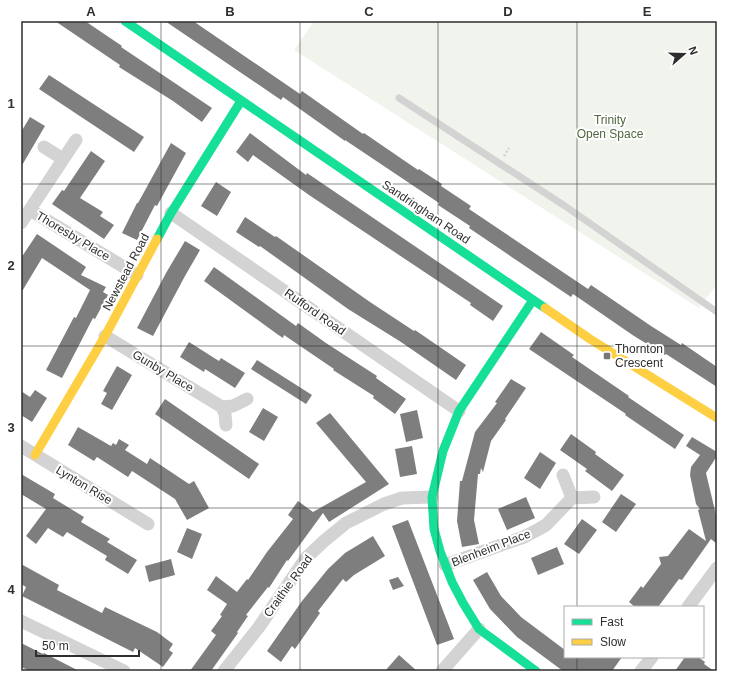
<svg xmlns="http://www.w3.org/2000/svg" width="738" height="692" font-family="Helvetica,sans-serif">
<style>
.green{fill:#f0f4ec}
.building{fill:#7e7e7e}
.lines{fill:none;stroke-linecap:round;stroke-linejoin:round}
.path{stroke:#d3d3d3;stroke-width:2.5;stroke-dasharray:2 2;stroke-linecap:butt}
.lane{stroke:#d3d3d3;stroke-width:7}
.street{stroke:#d3d3d3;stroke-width:13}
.fast{stroke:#16e098;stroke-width:9}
.slow{stroke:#ffcf43;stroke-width:9}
.grid{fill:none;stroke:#2e2e2e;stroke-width:1;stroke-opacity:0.55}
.poi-dot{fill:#777;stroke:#fff;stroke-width:1.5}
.labels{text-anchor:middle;stroke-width:4;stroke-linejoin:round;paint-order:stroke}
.park-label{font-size:12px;fill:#50683d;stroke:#fff}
.street-label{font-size:12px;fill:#2e2e2e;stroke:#fff}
.poi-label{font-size:12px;fill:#2e2e2e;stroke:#fff;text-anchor:start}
.neatline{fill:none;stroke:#2e2e2e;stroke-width:1.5}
.grid-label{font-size:13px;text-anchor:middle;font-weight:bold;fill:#2e2e2e}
</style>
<rect width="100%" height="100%" fill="#fff"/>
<path class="green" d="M314 21H717V284L699 308 294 50Z"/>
<path class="building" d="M55 21H85L122 46 121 47 212 108 202 122 173 101 119 67 120 65Z
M165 21H193L300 94 302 91 363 134 364 133 418 170 419 169 442 184 441 186 471 206 469 209 588 289 591 285 651 326 681 345 682 343 717 367V387L666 354 665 355 634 336 573 294 571 297 469 228 470 226 438 205 439 203 345 140V141L283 97 281 100Z
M49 75 144 137 134 152 39 89Z
M30 117 45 126 21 167V132Z
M250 133 306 175 307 173 503 306 493 321 470 305 471 303 309 195 253 155 248 162 236 152Z
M171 143 186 153 157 206 155 205 137 240 122 233 137 203H138Z
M91 151 105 161 80 198 103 212 100 216 114 225 104 239 52 204 62 190 64 191Z
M216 182 231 192 217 216 201 206Z
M245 217 275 237 276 236 370 302 414 331 415 330 466 365 456 380 401 342 348 309 260 246 259 247 236 232Z
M37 234 86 267 81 275 106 287 103 292 108 295 95 319 93 318 62 378 46 370 74 317 76 318 90 290 42 258 21 293V258Z
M185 241 200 250 185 276 153 336 137 328 166 273Z
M214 267 296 326 298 323 326 343 377 376 376 378 406 399 395 414 373 398 374 396 333 370 334 369 284 335 283 338 277 334 204 281Z
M541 332 574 355 572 357 629 396 628 397 684 435 675 449 625 415 626 414 529 349Z
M189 342 219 361 221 358 245 373 235 388 205 369 204 372 180 357Z
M257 360 312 395 306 404 251 369Z
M117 366 132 375 112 410 101 404 107 393 103 391Z
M511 379 526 388 505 419 506 420 491 441 483 472 481 468 480 474H478L474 520 479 544 462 547 457 521 460 481H462L475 432 497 403 495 402Z
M35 390 47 398 32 422 21 415V391L30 397Z
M165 399 259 464 249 479 155 414Z
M263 408 278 417 264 441 249 432Z
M417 410 423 438 406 442 400 414Z
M330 413 389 484 329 522 323 513 288 561 287 560 269 588 268 587 246 615 248 616 237 632 238 633 211 671H190L216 635 211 631 222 616 220 615 227 604 207 590 216 576 237 592 247 579 248 580 267 552 293 519 288 515 298 501 313 512 366 482 316 423Z
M78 427 111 446 113 443 116 445 119 439 129 445 125 450 147 464 150 458 189 484 194 481 209 508 187 520 175 499 132 471 128 477 97 457 94 461 68 445Z
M571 434 596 452 595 454 624 475 612 491 585 471 587 469 560 450Z
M692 437 717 452V456L706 473 717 519V544L711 539 682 580 679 579 658 607H635L629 602 641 586 643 588 661 564 659 557 668 556 689 529 706 541 698 510 700 509 696 504 690 475 691 467 700 455 686 446Z
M412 446 417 474 400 477 395 449Z
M540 452 556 463 540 489 524 478Z
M21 474 55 494 53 498 84 517 81 522 110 539 107 542 137 560 128 574 105 560 107 556 67 532 63 537 48 528 36 544 26 536 46 509 21 494Z
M621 494 636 504 616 532 602 522Z
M526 497 535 518 507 530 498 509Z
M582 519 597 530 579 554 564 544Z
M408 520 454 639 437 645 392 526Z
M187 528 202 534 192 559 177 552Z
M373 536 385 556 354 575 346 582 343 579 318 611 320 613 295 649 292 646 281 662 267 651 302 601 328 569 345 553Z
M557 547 564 564 538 575 531 558Z
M171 559 175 575 149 582 145 566Z
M21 564 59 585 57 590 102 613 105 607 157 632 173 644 169 650 173 653 163 667 135 648 133 652 22 596 26 587 21 584Z
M487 572 501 596 521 617 565 650V657H622L612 671H563L517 637 490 609 473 580Z
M398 577 404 586 393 590 389 580Z
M21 643 43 654 44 653 79 671H30L21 667Z
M399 655 417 671H385Z
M685 657H698L705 662 704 664 714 671H675Z"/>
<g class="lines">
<path class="path" d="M504 156 509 148"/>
<path class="lane" d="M399 98 565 206 717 312"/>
<path class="street" d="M44 147 63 159
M30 210 137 275
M171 213 459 411
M21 223 76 140
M105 336 222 407 233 406 247 399
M222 407 225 414 226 425
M21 446 148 524
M563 475 572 498 594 497
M445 565 524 537 539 529 546 525 572 498
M688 607 717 568
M21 621 124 671
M224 671 259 627 306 558 324 541 346 523 384 504 402 498 432 497
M442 671 479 629
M641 671 652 657"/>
<path class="fast" d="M125 21 545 308
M157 239 171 213 241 101
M533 300 459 411 443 451 432 497 434 529 440 551 452 582 463 603 479 629 536 671"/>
<path class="slow" d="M545 308 590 339 717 418
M35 455 105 336 157 239"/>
</g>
<path class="grid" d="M161 21V671M300 21V671M438 21V671M577 21V607M21 184H717M21 346H717M21 508H717M577 657V671"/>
<rect class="poi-dot" x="603" y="352" width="8" height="8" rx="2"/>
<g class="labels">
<g class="park-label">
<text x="610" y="124">Trinity<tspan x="610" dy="14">Open Space</tspan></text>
</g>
<g class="street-label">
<text transform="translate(426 212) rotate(34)" y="4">Sandringham Road</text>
<text transform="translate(73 236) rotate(31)" y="4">Thoresby Place</text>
<text transform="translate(126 272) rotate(-62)" y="4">Newstead Road</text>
<text transform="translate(315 312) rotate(35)" y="4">Rufford Road</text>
<text transform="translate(163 371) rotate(31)" y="4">Gunby Place</text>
<text transform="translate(84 485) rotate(31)" y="4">Lynton Rise</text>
<text transform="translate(491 548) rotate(-21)" y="4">Blenheim Place</text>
<text transform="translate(288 586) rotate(-54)" y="4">Craithie Road</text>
</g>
<g class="poi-label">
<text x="615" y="353">Thornton<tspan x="615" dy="14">Crescent</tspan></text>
</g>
</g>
<rect width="738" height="692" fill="none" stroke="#ffffff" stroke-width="44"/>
<rect x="564" y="606" width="140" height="52" fill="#ffffff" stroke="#ababab"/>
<rect x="572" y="619" width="20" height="6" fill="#16e098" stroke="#ababab"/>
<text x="600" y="626" font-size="12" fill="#2e2e2e">Fast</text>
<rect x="572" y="639" width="20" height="6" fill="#ffcf43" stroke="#ababab"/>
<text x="600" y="646" font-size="12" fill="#2e2e2e">Slow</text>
<g transform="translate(684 54) rotate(70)" stroke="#ffffff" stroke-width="3" paint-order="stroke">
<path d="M0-3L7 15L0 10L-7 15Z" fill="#2e2e2e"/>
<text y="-6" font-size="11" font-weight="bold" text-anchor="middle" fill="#2e2e2e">N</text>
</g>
<path d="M36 650v6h103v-6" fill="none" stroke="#2e2e2e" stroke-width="2"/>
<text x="42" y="650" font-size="12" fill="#2e2e2e" stroke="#ffffff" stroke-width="3" paint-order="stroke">50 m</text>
<rect x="22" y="22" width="694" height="648" class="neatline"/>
<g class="grid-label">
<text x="91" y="16">A</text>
<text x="230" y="16">B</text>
<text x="369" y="16">C</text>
<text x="508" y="16">D</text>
<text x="647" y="16">E</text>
<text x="11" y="108">1</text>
<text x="11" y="270">2</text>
<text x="11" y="432">3</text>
<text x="11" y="594">4</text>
</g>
</svg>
